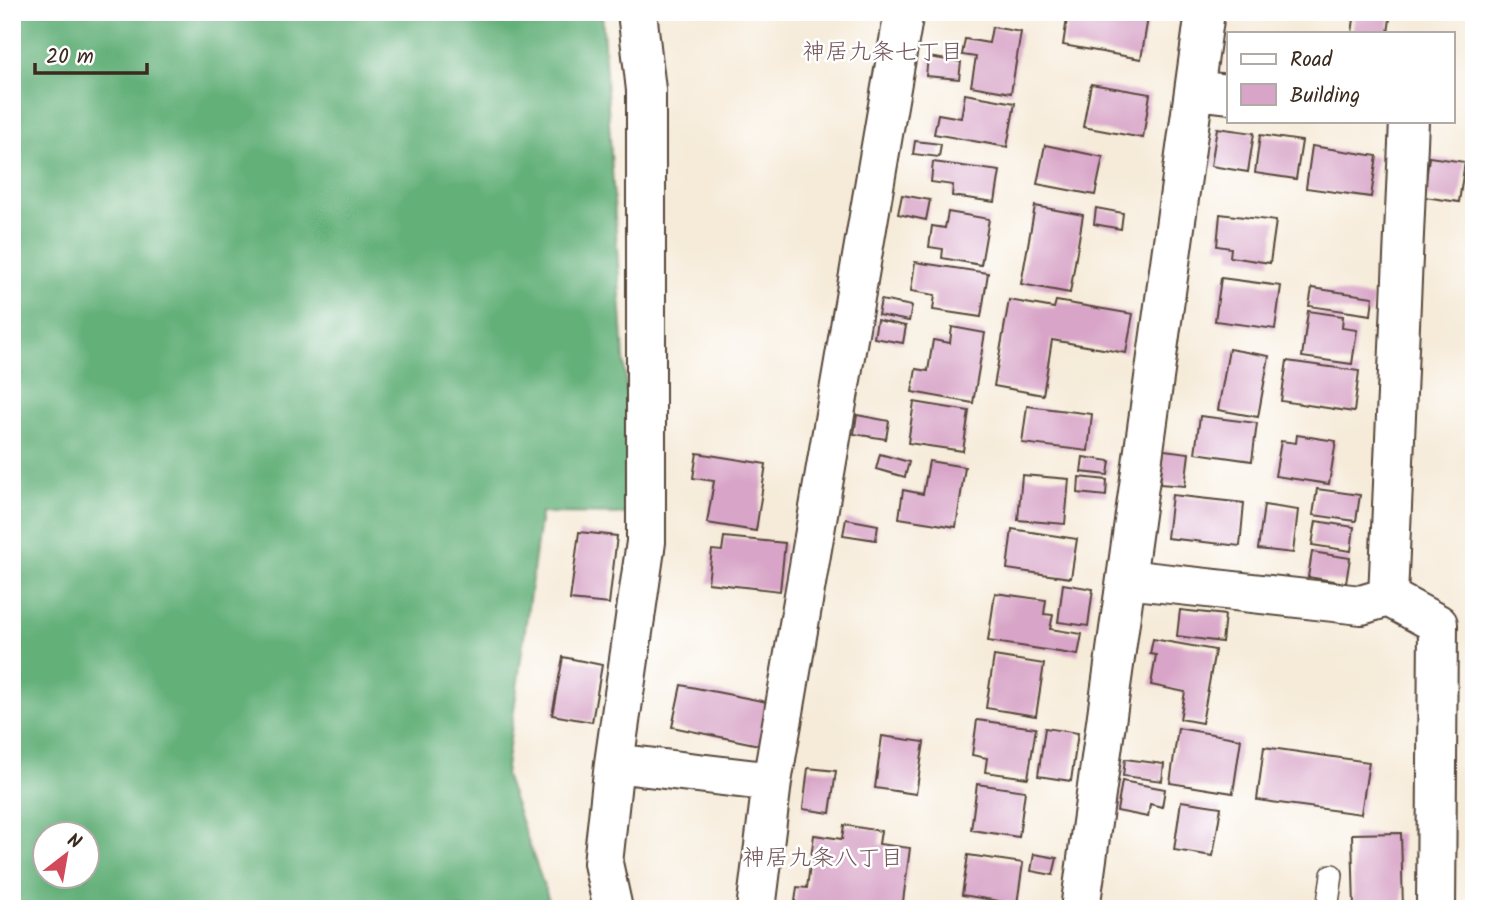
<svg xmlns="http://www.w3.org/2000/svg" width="1486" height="921" font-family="Kalam,'Klee One',sans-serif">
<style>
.forest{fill:#63b079;stroke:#4f6d4c;stroke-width:2;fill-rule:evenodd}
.building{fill:#d8a4c7}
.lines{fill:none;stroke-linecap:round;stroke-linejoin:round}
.service-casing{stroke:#57473a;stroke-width:24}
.minor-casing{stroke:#57473a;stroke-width:42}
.service{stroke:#fff;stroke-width:21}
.minor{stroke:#fff;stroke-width:38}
.labels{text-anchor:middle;stroke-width:5;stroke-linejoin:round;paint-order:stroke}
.neighbourhood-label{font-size:23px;fill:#725559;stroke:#fff}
</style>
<rect width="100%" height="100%" fill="#fff"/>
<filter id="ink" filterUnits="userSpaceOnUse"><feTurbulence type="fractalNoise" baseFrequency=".0143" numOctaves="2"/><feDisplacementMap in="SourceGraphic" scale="14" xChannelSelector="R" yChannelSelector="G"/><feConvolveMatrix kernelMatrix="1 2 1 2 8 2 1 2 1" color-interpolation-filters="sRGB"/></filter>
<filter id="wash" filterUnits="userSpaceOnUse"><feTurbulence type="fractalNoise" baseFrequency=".00686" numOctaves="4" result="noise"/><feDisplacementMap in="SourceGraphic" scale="28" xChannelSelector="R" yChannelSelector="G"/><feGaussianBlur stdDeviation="1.57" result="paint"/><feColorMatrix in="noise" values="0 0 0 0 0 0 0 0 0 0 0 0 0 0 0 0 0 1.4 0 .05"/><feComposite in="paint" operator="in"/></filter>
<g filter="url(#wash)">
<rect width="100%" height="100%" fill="#f6ebd9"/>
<path class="forest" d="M12 12H602L634 514 541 513 505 775 552 909H12ZM46 834H88V876H46Z"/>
<g id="blocks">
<path class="building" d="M1068 12H1149L1141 59 1063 45Z
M1355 12H1391L1388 33H1352Z
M992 27 1021 32 1011 93 971 86 976 57 962 55 965 39 989 43Z
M928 57 961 62 959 79 926 76Z
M1091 84 1150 94 1143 138 1083 127Z
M965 94 1015 103 1007 147 934 134 938 114 961 118Z
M1217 128 1254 133 1248 172 1211 166Z
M1260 135 1302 141 1296 179 1255 173Z
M915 141 941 144 939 157 913 154Z
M1045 145 1103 157 1095 195 1037 184Z
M1312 146 1377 156 1371 197 1306 188Z
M1429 157 1465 162 1459 202 1424 197Z
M933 162 1000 171 995 202 952 196 953 185 931 182Z
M902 195 930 200 926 220 898 214Z
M1035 206 1083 215 1070 293 1021 284Z
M1096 208 1123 213 1121 229 1094 224Z
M948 212 989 219 981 265 942 258 943 249 929 247 932 226 945 228Z
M1220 214 1276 221 1270 263 1230 257 1231 248 1217 246Z
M915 262 988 273 981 317 933 310 935 295 911 291Z
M1221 278 1281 286 1275 329 1215 321Z
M1312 288 1373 297 1371 315 1309 306Z
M881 300 912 306 909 321 878 315Z
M1009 300 1054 308 1056 301 1133 314 1126 353 1052 340 1043 395 994 386Z
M1308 311 1343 316 1342 328 1357 330 1352 364 1302 357Z
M877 320 906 326 903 343 874 338Z
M952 327 985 333 973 403 912 392 916 369 928 371 933 340 950 343Z
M1229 349 1269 356 1258 417 1218 410Z
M1287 361 1359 371 1354 412 1281 401Z
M914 402 969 411 963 451 908 443Z
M1027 406 1092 414 1088 451 1022 443Z
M857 415 889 421 886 439 854 434Z
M1200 416 1257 423 1252 461 1195 453Z
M1297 435 1336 441 1329 484 1275 476 1281 441 1296 443Z
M1164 450 1189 453 1185 486 1160 484Z
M697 453 766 464 756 531 707 523 714 481 693 478Z
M880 454 909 462 905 477 876 469Z
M1083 457 1110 461 1108 475 1081 472Z
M929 461 965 467 956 527 899 518 903 490 923 494Z
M1022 475 1069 479 1065 524 1018 520Z
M1079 477 1107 480 1106 496 1078 493Z
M1317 489 1360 495 1356 521 1313 515Z
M1172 495 1244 503 1240 546 1167 538Z
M1264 505 1298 510 1293 553 1258 549Z
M846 519 878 525 876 540 843 535Z
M1316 521 1354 527 1351 551 1312 545Z
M1012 529 1077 539 1071 578 1007 569Z
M579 532 617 536 609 604 570 600Z
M724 537 785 543 780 591 708 583 712 550 722 551Z
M1312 552 1350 558 1346 583 1308 577Z
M1063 584 1093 589 1088 626 1058 622Z
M995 593 1046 600 1044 614 1053 615 1050 629 1082 634 1078 655 988 641Z
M1180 610 1225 615 1222 642 1177 636Z
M1153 639 1215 650 1202 723 1180 719 1185 692 1151 685 1156 655 1150 654Z
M994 656 1044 664 1036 716 986 708Z
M563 657 602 665 592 722 552 715Z
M681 685 772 703 764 746 672 727Z
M977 720 1036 728 1028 778 985 772 987 758 972 755Z
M1045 728 1078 733 1071 781 1038 776Z
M1178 728 1241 739 1233 793 1170 783Z
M882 736 924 742 916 794 875 788Z
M1264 747 1369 762 1361 814 1257 800Z
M1125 759 1164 764 1162 781 1123 776Z
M808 768 836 771 830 813 803 809Z
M1122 781 1165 789 1162 807 1150 804 1148 817 1117 811Z
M977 784 1025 791 1019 837 971 830Z
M1181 801 1221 807 1213 856 1174 850Z
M844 825 881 831 879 844 910 848 902 909H794L797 887 807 888 814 835 842 839Z
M1401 833 1403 909H1354L1352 834Z
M1034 854 1057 858 1053 875 1031 871Z
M968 855 1023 863 1017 904 962 895Z"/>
</g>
</g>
<g filter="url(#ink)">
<use href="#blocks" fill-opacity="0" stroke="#57473a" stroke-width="2"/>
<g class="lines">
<g class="service-casing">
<path id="service" d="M1327 909 1332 875"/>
</g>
<g class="minor-casing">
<path id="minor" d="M1196 90 1229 94
M1126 579 1361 605 1388 597 1438 624 1436 909
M1388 597 1409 121
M614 763 772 782
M613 909 603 863 614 763 646 542V90L637 12
M756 909 772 782 904 12
M1080 909 1205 12"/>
</g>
<use href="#service" class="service"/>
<use href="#minor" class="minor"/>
</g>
</g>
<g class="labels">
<g class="neighbourhood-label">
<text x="883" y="59">神居九条七丁目</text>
<text x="823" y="865">神居九条八丁目</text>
</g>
</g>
<rect width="1486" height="921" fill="none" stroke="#fff" stroke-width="42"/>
<rect x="1227" y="32" width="228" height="91" fill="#ffffff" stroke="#b1aaa5" stroke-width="2"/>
<rect x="1241" y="54" width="35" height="10" fill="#ffffff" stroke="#b1aaa5" stroke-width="2"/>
<text x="1290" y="66" font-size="21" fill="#3b2a1e">Road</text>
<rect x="1241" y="84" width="35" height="21" fill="#d8a4c7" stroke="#b1aaa5" stroke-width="2"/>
<text x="1290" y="102" font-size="21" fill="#3b2a1e">Building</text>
<g transform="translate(66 855) rotate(31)"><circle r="33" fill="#ffffff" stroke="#b1aaa5" stroke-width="2"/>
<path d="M0-5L12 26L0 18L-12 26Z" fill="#d1495b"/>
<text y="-10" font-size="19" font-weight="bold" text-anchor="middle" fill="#3b2a1e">N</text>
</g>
<path d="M35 63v10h112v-10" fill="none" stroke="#3b2a1e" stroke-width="3.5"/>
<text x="46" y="63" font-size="21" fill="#3b2a1e" stroke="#ffffff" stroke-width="5" paint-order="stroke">20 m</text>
</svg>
